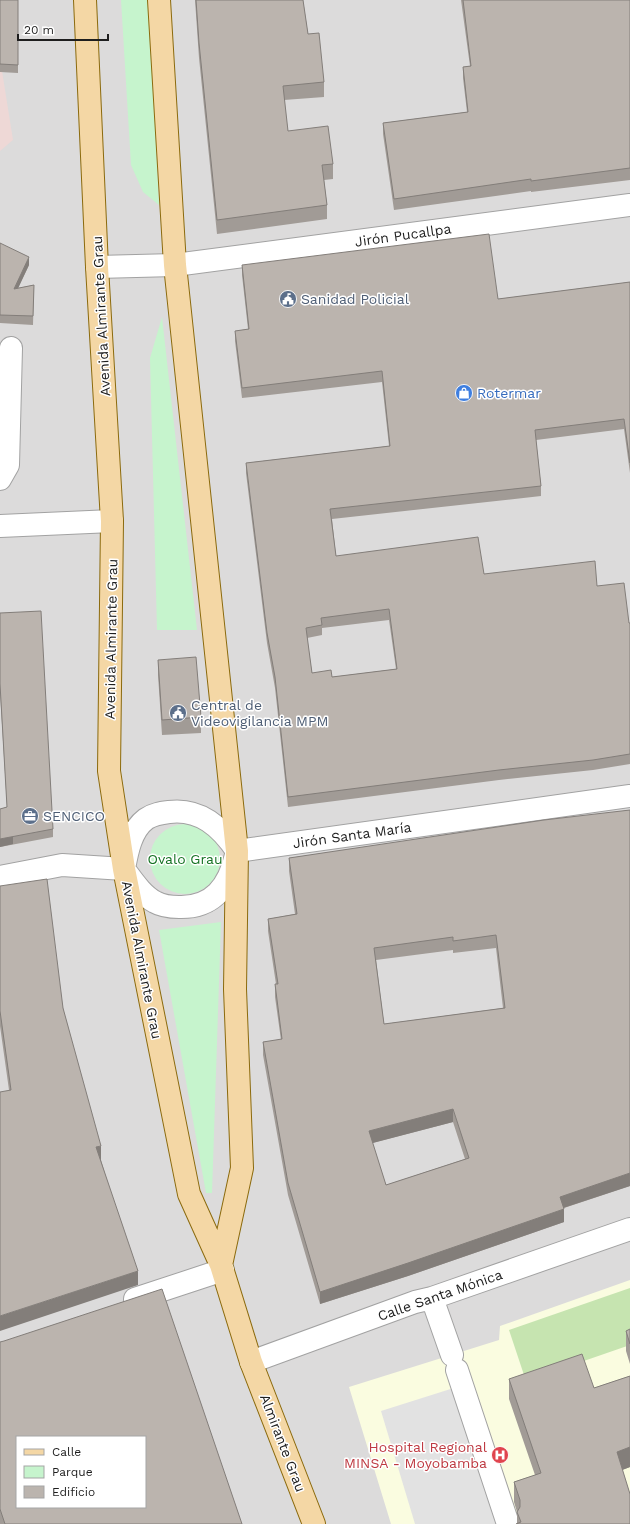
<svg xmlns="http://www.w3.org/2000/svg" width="630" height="1524" font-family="'Work Sans',sans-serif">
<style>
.residential{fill:#dcdbdb;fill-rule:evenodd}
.commercial{fill:#eed8d6}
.education{fill:#fafce0}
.grass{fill:#c6e4b0}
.park{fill:#c6f4cd}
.parking{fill:#e2e2e2}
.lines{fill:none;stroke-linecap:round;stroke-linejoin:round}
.minor-casing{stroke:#a2a2a2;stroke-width:24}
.major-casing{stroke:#8b6a0d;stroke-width:24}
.minor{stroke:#fff;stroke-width:22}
.major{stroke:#f4d7a5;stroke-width:22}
.wall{fill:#a19b96;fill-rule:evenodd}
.shaded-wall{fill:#837e7a}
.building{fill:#bbb4ae;stroke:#837e7a;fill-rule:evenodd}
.labels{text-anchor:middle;stroke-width:3;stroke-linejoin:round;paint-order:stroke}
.street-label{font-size:14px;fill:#1e1e1e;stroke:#fff}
.service-label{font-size:14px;fill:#4e5e75;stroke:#fff;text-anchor:start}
.shop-label{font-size:14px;fill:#366cbe;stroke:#fff;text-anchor:start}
.park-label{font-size:14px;fill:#157323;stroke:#fff}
.health-label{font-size:14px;fill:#be3a42;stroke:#fff;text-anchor:end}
</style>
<rect width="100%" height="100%" fill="#eeece5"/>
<path class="residential" d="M0 0H630V1524H0ZM17 1437H145V1507H17Z"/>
<path class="commercial" d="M0 70 2 71 13 140 0 151Z"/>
<path class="education" d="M630 1280V1524H391L349 1387 499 1340 500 1326Z"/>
<path class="grass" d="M630 1288V1345L526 1381 509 1330Z"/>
<path class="park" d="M121 0H149L159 205 143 192 131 165Z
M162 317 197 630H157L150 358Z
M150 859a35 35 0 1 1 70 0a35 35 0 1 1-70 0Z
M221 922 212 1193H206L159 930Z"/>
<path class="parking" d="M460 1386 501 1524H415L381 1411Z"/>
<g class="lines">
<g class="minor-casing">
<path id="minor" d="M97 267 175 265 630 205
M0 479 8 465 11 348
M0 526 112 521
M237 851 630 796
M124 869C127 852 131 830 146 819 153 814 161 813 169 812 200 808 221 827 237 851
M124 869C133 881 142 895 155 902 162 906 172 907 179 907 213 908 229 886 236 855
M0 877 62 865 124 869
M432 1298 452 1355
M135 1299 223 1270
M251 1362 415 1302 432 1298 630 1229
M457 1370 508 1524"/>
</g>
<g class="major-casing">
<path id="major" d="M85 0 97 267 112 521 109 771 124 869 189 1194 221 1265 251 1362 314 1524
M159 0 175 265 237 851 235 989 242 1168 221 1265"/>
</g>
<use href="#minor" class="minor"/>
<use href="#major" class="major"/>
</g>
<path class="wall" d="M0 0H18V73L0 72Z
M195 0H303L308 34 324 82V97L284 100 288 131 333 164V179L324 180 327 205V219L217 234 199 58Z
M461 0H630V180L531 192V191L394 210 383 134V123L467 112 463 78V67L470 66Z
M0 243 29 265 18 288 34 285 33 325 0 323Z
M242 265 498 299 630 282V473L624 429 536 440 541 486V496L332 519 336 556 484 574 597 586 629 623H630V764L593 770 499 780 288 807 275 688 267 643 246 473V463L389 446 382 382 242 398 235 341V331L248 329 242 275ZM389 620 396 669 332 677 312 673 307 638 322 635V628Z
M0 613 53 829V837L0 847V809L7 807 0 692Z
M158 660 201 717V733L162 735 158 675Z
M630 810V1186L564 1208V1222L408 1276 320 1304 288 1195 263 1055V1042L281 1040 275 997V984H276L268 931V919L295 914 289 871V858ZM496 948 503 1008 384 1024 376 960 453 950V953ZM453 1122 465 1159 386 1185 372 1143Z
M0 886 63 1008 101 1160 138 1285 9 1090 0 1026Z
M630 1329V1364L626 1351V1331Z
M0 1342 242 1524H0Z
M630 1376V1467L622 1470 630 1494 517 1524V1512L514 1502V1482L535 1475 509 1399V1379L594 1388Z"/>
<path class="shaded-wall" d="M29 257V265L14 297V289Z
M13 836V844L0 847V839Z
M453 1109V1122L369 1144V1131Z
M101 1146V1160L96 1162V1147Z
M630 1173V1186L560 1209V1197Z
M564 1209V1222L408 1276 320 1304V1292Z
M138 1271V1285L0 1331V1316Z
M630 1447V1467L617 1472V1452Z"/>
<path class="building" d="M0 0H18V65L0 64Z
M196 0H303L308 34 319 33 324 82 283 86 288 131 328 126 333 164 322 165 327 205 217 220 199 43Z
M463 0H630V168L531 181V179L394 199 383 123 468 112 463 67 471 66Z
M489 234 498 299 630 282V463L624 419 535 430 541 486 330 509 336 556 478 537 484 574 595 561 597 586 624 583 629 623H630V754L593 760 499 770 288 797 275 677 267 633 246 463 390 446 382 371 242 388 235 331 249 329 242 265ZM389 609 397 669 332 677 331 670 312 673 306 628 322 625 321 618Z
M0 243 29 257 14 289 34 285 33 316 0 315Z
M41 611 53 829 0 839V809L7 807 0 684V613Z
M196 657 201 717 162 720 158 660Z
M630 810V1173L560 1197 564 1209 408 1263 320 1292 288 1183 263 1042 282 1039 275 984H278L268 919 297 914 289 858 544 820ZM496 935 505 1008 384 1024 374 948 453 937V941ZM453 1109 469 1158 386 1185 369 1131Z
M47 879 63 1008 101 1146 96 1147 138 1271 0 1316V1092L11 1090 0 1011V886Z
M162 1289 242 1524H5L0 1509V1342L4 1341ZM17 1437H145V1507H17Z
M630 1329V1344L626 1331Z
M582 1354 594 1388 630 1376V1447L617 1452 630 1494V1524H516L521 1522 517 1512 520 1507V1500L514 1482 541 1473 509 1379Z"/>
<defs>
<g id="civic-disc" transform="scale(0.9)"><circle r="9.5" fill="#5c6f8a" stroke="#fff"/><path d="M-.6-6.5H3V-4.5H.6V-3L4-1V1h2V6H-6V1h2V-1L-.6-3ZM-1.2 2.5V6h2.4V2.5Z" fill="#fff"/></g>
<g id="shop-disc" transform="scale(0.9)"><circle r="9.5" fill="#3f7fe0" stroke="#fff"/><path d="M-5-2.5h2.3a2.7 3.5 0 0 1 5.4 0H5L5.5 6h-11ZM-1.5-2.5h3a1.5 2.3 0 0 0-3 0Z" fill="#fff"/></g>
<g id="office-disc" transform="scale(0.9)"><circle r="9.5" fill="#5c6f8a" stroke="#fff"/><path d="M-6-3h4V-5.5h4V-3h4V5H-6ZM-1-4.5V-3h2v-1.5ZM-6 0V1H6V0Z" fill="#fff"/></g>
<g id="hospital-disc" transform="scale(0.9)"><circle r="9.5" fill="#e0444e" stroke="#fff"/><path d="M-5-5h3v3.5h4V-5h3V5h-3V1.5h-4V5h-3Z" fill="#fff"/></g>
</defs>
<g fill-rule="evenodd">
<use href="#civic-disc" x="288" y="299"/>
<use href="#shop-disc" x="464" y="393"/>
<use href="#civic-disc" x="178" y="713"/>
<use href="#office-disc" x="30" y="816"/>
<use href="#hospital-disc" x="500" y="1455"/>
</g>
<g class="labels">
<g class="street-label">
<text transform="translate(403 235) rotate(-8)" y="5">Jirón Pucallpa</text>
<text transform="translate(101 316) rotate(-93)" y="5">Avenida Almirante Grau</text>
<text transform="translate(111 639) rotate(-89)" y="5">Avenida Almirante Grau</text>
<text transform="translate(352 835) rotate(-8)" y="5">Jirón Santa María</text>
<text transform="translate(142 960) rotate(79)" y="5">Avenida Almirante Grau</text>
<text transform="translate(440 1295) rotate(-19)" y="5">Calle Santa Mónica</text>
<text transform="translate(283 1443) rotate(69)" y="5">Almirante Grau</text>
</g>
<g class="service-label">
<text x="301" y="304">Sanidad Policial</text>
<text x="191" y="710">Central de<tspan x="191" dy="16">Videovigilancia MPM</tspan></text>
<text x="43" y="821">SENCICO</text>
</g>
<g class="shop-label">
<text x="477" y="398">Rotermar</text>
</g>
<g class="park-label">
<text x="185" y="864">Ovalo Grau</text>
</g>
<g class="health-label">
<text x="487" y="1452">Hospital Regional<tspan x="487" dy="16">MINSA - Moyobamba</tspan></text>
</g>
</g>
<rect x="16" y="1436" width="130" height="72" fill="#ffffff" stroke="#a5a5a5"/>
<rect x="24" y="1449" width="20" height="6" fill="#f4d7a5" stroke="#a5a5a5"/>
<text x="52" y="1456" font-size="12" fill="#1e1e1e">Calle</text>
<rect x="24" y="1466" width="20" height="12" fill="#c6f4cd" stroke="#a5a5a5"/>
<text x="52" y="1476" font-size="12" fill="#1e1e1e">Parque</text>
<rect x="24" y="1486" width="20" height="12" fill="#bbb4ae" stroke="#a5a5a5"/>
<text x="52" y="1496" font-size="12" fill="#1e1e1e">Edificio</text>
<path d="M18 34v6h90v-6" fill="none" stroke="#1e1e1e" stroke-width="2"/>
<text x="24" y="34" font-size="12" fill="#1e1e1e" stroke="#ffffff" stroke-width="3" paint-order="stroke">20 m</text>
</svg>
